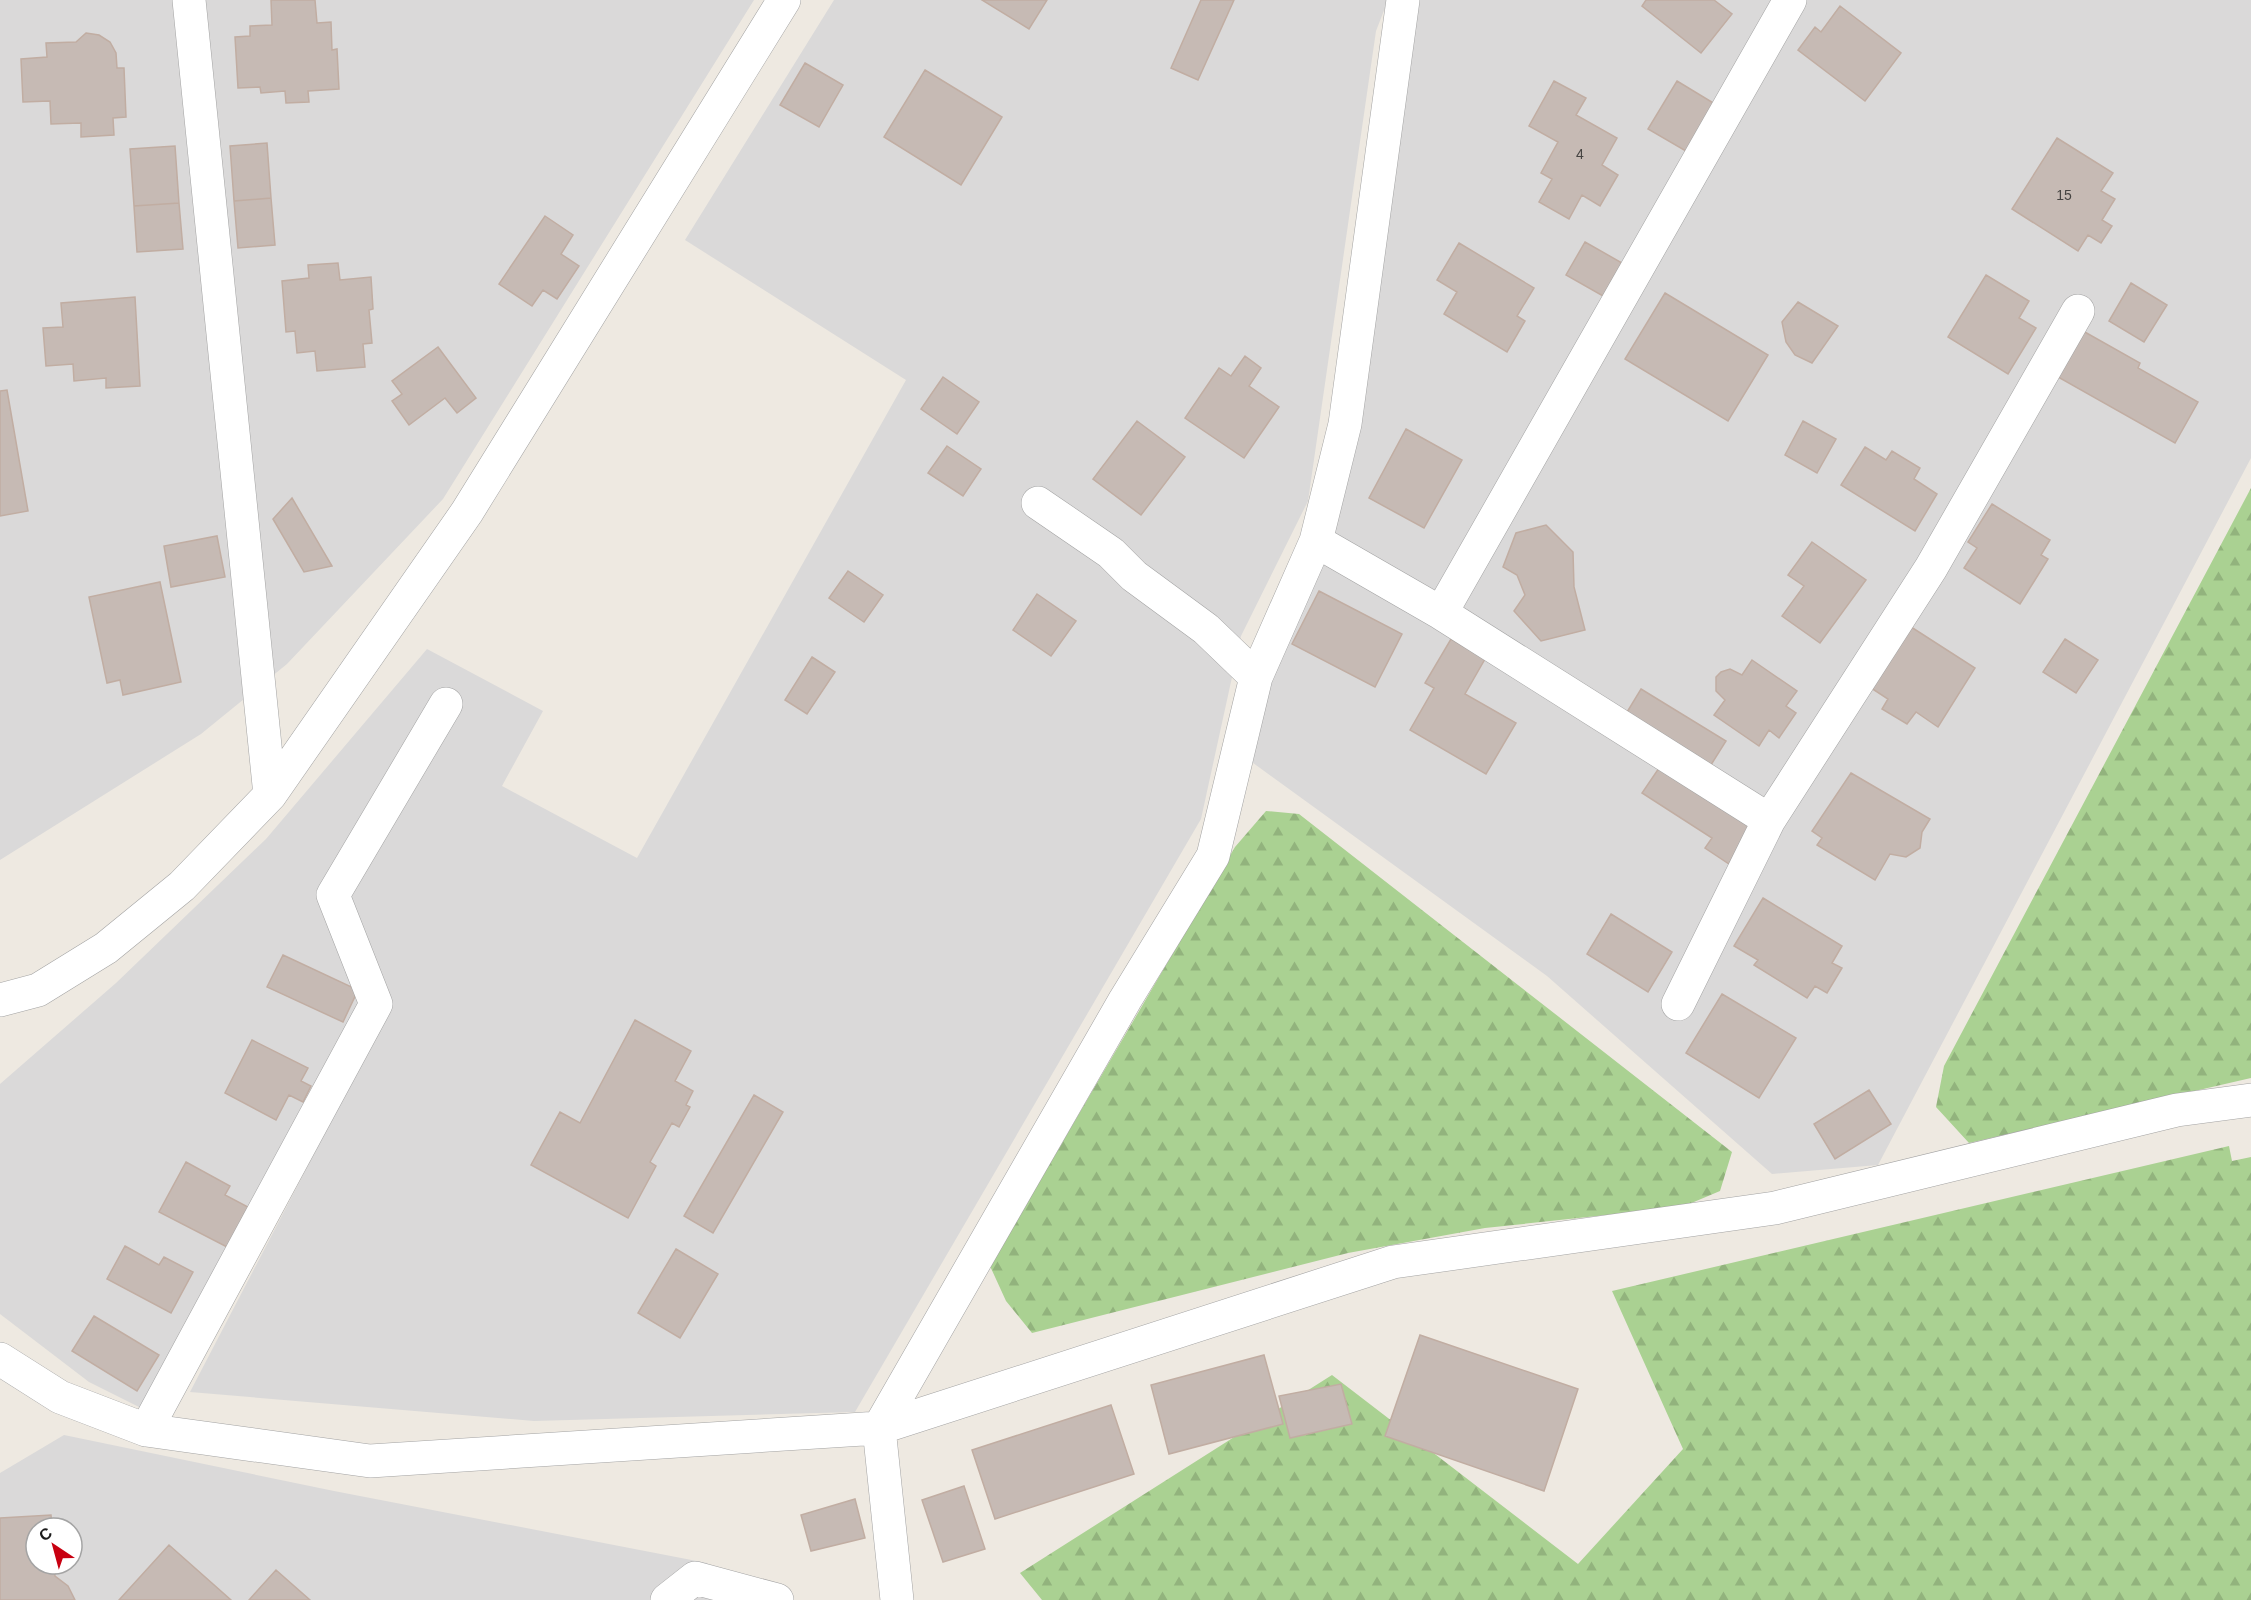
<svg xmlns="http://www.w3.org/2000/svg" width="2251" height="1600" font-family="Helvetica,sans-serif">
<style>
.residential{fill:#dad9d9;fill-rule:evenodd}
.forest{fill:url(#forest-firs)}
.building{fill:#c6bab4;stroke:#c1ada2;stroke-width:1.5}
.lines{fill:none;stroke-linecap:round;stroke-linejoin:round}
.minor-casing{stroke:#a3a3a3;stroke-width:34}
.minor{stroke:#fff;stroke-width:33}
.labels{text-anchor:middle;stroke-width:4.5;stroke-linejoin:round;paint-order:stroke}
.number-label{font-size:14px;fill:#464442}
</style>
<defs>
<pattern id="forest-firs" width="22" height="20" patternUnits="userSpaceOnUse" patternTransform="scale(1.5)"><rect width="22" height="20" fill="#aad192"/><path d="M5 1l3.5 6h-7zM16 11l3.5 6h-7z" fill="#92b37d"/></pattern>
</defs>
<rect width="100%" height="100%" fill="#eee9e1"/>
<path class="residential" d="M0 0H754L443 499 287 664 201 734 0 860Z
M834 0H1388L1376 31 1308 501 1241 636 1201 819 855 1412 534 1421 190 1392 389 1010 147 1411 89 1382 0 1314V1084L116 983 266 839 427 649 543 711 502 786 637 858 906 380 685 240Z
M1412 0H2251V458L1878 1165 1772 1174 1547 976 1238 752 1334 509Z
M64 1435 334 1491 707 1563 734 1600H0V1473ZM36 1528H72V1564H36Z"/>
<path class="forest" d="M2251 488V1078L1969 1143 1936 1107 1944 1066Z
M1266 811 1299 814 1732 1152 1720 1191 1682 1207 1485 1228 1348 1253 1032 1333 1006 1301 990 1266 1235 847Z
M2229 1146 2232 1161 2251 1157V1600H1042L1020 1573 1332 1375 1578 1564 1683 1449 1612 1291Z"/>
<path class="building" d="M271 0H315L317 23 331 22 332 50 337 49 339 89 308 91 309 102 286 103 285 91 261 93 260 87 238 88 235 37 250 36V26L272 25Z
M982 0H1047L1029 29Z
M1201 0H1234L1198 80 1171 68Z
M1646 0H1714L1732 14 1701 53 1642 6Z
M1840 6 1901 53 1865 101 1798 50 1815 27 1821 32Z
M86 33 99 35 110 42 116 53 117 68H124L126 117 113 118 114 135 81 137V123L51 124 50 101 23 102 21 59 47 57 46 43 76 42Z
M805 63 843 85 819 127 780 105Z
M925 70 1002 117 961 185 884 137Z
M1554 81 1586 98 1576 115 1617 138 1602 165 1618 175 1600 206 1582 195 1569 219 1539 202 1552 179 1541 173 1558 142 1529 126Z
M1677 81 1720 107 1691 154 1648 129Z
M2057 138 2113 173 2101 191 2115 199 2102 220 2112 226 2101 243 2088 235 2078 251 2012 209Z
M267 143 271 198 234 201 230 146Z
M175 146 179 203 134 206 130 149Z
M271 198 275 245 238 248 234 201Z
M179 203 183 249 137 252 134 206Z
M545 216 573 235 561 254 579 266 557 299 543 290 532 306 499 284Z
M1585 242 1622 263 1603 296 1566 275Z
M1459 243 1534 288 1517 316 1525 321 1507 352 1444 314 1457 292 1437 280Z
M338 263 340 280 371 277 373 309 369 310 372 343 363 344 365 367 317 371 315 351 297 353 295 331 286 332 282 281 309 278 308 265Z
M1986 275 2029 301 2019 318 2036 328 2008 374 1948 337Z
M2131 283 2167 305 2144 342 2109 321Z
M1665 293 1768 355 1728 421 1625 359Z
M135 297 140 386 106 388V378L74 381 73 364 46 366 43 328 63 327 61 303Z
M1798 302 1838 326 1812 363 1795 355 1786 342 1782 322Z
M2083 331 2140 363 2138 368 2198 402 2175 443 2058 377Z
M438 347 476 398 457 413 445 398 409 425 392 401 402 394 392 381Z
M1245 356 1261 368 1249 386 1279 407 1244 458 1185 418 1219 368 1231 376Z
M943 377 979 402 957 434 921 409Z
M7 390 28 511 0 516V391Z
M1137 421 1185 457 1141 515 1093 479Z
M1803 421 1836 439 1817 473 1785 455Z
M1406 429 1462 460 1424 528 1369 498Z
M947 446 981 469 963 496 928 473Z
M1865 447 1886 460 1892 451 1920 468 1914 479 1937 494 1915 531 1841 485Z
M292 498 332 566 304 572 273 519Z
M1992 504 2050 540 2041 555 2048 559 2020 604 1964 568 1977 548 1968 542Z
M1546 525 1573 552 1574 587 1585 630 1541 641 1514 611 1525 595 1517 575 1503 567 1516 533Z
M217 536 225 577 171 587 164 546Z
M1812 542 1866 580 1820 643 1782 616 1804 586 1788 575Z
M848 571 883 595 864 622 829 598Z
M160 582 181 682 123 695 120 680 107 683 89 597Z
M1319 591 1402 634 1375 687 1292 644Z
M1037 594 1076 621 1051 656 1013 630Z
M1908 625 1975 668 1938 727 1916 712 1907 724 1882 709 1888 699 1868 686Z
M1451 639 1485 659 1465 694 1516 723 1486 774 1410 730 1434 688 1425 683Z
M2065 639 2098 660 2076 693 2043 672Z
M812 657 835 672 807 714 785 700Z
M1752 660 1797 691 1786 706 1796 713 1779 738 1769 730 1759 746 1714 715 1725 700 1716 691V677L1721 672 1730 669 1742 675Z
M1641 689 1726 741 1709 768 1624 717Z
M1659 768 1752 828 1729 864 1705 848 1712 838 1642 793Z
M1851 773 1930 819 1922 832 1920 848 1906 857 1890 854 1875 880 1817 845 1822 838 1812 831Z
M1763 898 1842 946 1832 963 1842 968 1827 993 1815 986 1807 998 1754 965 1758 960 1734 946Z
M1611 914 1672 952 1648 992 1587 954Z
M283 955 358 990 343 1022 267 987Z
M1722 994 1796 1038 1759 1098 1686 1053Z
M635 1020 691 1051 675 1081 693 1091 686 1105 690 1107 679 1127 672 1123 650 1162 656 1166 628 1218 531 1165 560 1112 580 1123Z
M252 1040 308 1068 301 1081 311 1086 303 1102 289 1095 276 1120 225 1093Z
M1869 1090 1891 1124 1835 1159 1814 1124Z
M754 1095 783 1112 713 1233 684 1216Z
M186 1162 230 1186 225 1195 248 1207 227 1247 159 1212Z
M125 1246 159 1265 164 1257 193 1272 171 1313 107 1279Z
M676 1249 718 1274 680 1338 638 1313Z
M94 1316 159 1355 137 1391 72 1351Z
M1420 1335 1578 1389 1544 1491 1385 1436Z
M1264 1355 1283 1424 1169 1454 1151 1385Z
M1341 1384 1352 1424 1290 1438 1279 1396Z
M1111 1405 1134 1474 995 1519 972 1450Z
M964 1486 985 1549 943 1562 922 1500Z
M855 1499 865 1538 811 1551 801 1515Z
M51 1515 52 1528H36V1564H54L55 1576 68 1586 75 1600H0V1518Z
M169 1545 231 1600H119Z
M276 1570 310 1600H249Z"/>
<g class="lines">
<g class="minor-casing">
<path id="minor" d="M189 0 270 795
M1038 503 1111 553 1134 576 1206 629 1256 677
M1316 541 1441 613 1769 820
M1441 613 1790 0
M0 1000 38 990 106 948 182 886 270 795 467 512 784 0
M1678 1004 1769 820 1931 568 2078 311
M0 1359 60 1397 146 1430 370 1461 879 1428 1393 1262 1775 1208 2177 1110 2251 1100
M146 1430 376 1004 333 895 446 704
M667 1600 695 1578 777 1600
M897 1600 879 1428 1125 1000 1213 856 1256 677 1316 541 1345 424 1403 0"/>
</g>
<use href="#minor" class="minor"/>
</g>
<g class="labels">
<g class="number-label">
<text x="1580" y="159">4</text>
<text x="2064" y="200">15</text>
</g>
</g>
<g transform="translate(54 1546) rotate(324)"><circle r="28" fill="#ffffff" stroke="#a4a4a4" stroke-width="1.5"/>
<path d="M0-4.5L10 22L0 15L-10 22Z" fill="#c80011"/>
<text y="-9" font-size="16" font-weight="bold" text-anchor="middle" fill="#1c1c1c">С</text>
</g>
</svg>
